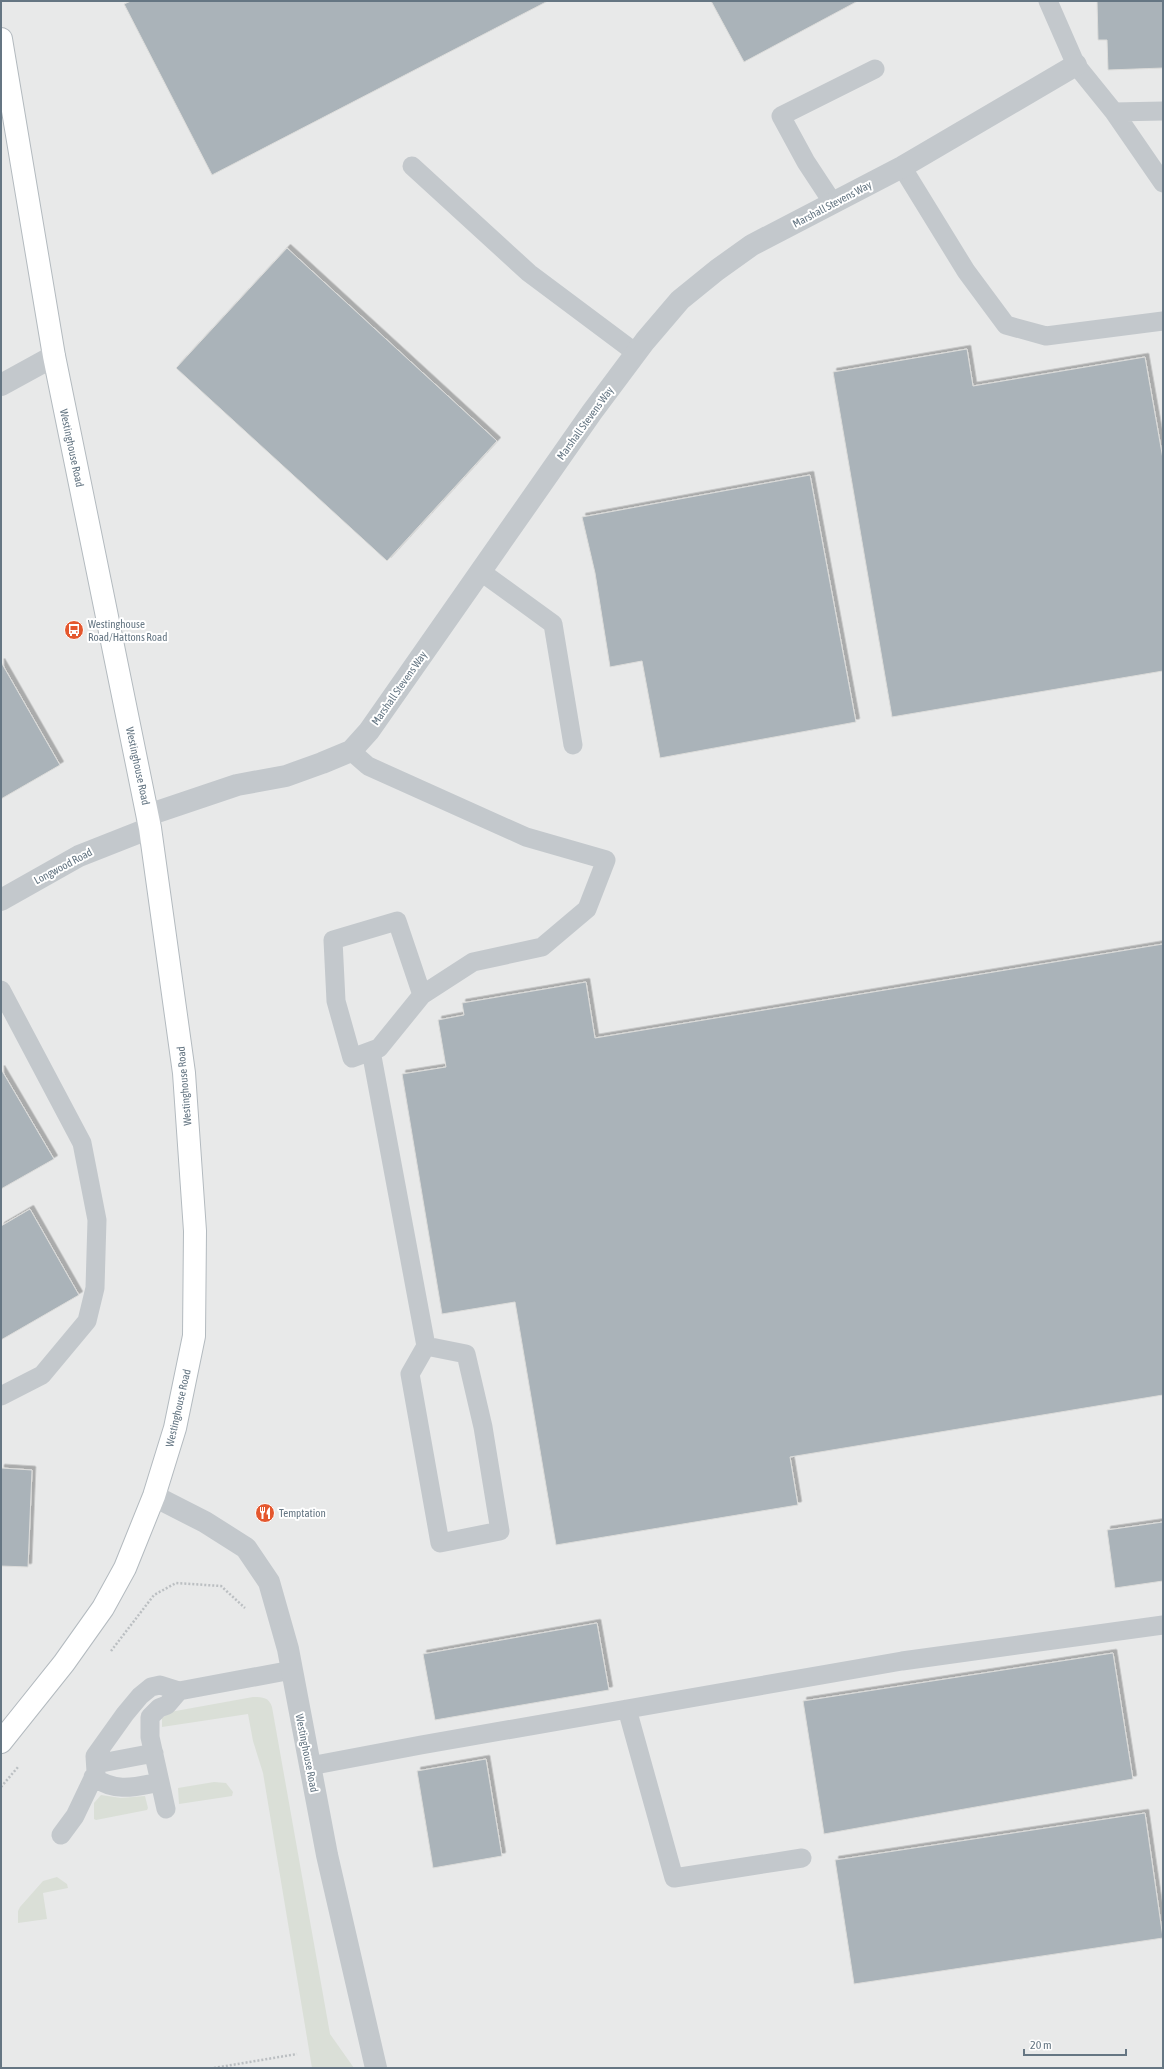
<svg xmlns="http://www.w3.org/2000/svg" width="1164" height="2069" font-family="'Asap Condensed',sans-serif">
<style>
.built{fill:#e8e9e9}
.green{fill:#dadfd7}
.building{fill:#aab3b9;stroke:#dcdcda;filter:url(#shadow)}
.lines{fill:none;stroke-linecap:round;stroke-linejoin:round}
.secondary-casing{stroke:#b3babf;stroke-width:24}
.path{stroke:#bbbfc2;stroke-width:2.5;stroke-dasharray:2 2;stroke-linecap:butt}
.lane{stroke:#c3c8cc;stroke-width:19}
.street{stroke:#c3c8cc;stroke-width:22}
.secondary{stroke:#fff;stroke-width:22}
.labels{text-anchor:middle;stroke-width:4;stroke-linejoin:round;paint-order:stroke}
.street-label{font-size:11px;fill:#657683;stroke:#fff}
.poi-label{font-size:11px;fill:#657683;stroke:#fff;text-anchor:start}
</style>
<defs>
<filter id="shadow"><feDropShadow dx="3.5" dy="-3.5" stdDeviation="0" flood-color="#0004"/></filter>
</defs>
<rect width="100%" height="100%" fill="#fafaf8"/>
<path class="built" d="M1 1H1163V2068H1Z"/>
<path class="green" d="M253 1697C262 1697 269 1697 272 1707L330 2034 354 2068H312L263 1773 253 1741 248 1714 162 1727V1718L170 1712Z
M214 1782 226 1783 233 1792 232 1796 179 1804 178 1788Z
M101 1795 121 1798 145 1796 148 1808 147 1810 96 1820 94 1819V1803Z
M57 1877 67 1884 68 1888 43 1893 47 1919 18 1923V1911L20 1907 43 1881Z"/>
<path class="building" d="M131 1H548L212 175 124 4Z
M711 1H858L744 62Z
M1097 1H1163V68L1108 70 1107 40H1098Z
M287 248 497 441 387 561 176 368Z
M967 349 973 386 1145 357 1163 459V671L892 717 833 372Z
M810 475 856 722 660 758 642 661 610 667 595 573 582 517Z
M1 662 60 765 1 799Z
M1163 944V1395L790 1457 798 1505 556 1545 515 1302 442 1314 402 1074 446 1067 438 1020 464 1015 462 1003 586 982 595 1038Z
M1 1069 54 1159 1 1189Z
M30 1209 79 1295 1 1340V1226Z
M1 1468 32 1470 28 1567 1 1566Z
M1163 1522V1581L1115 1588 1107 1530Z
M597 1623 609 1690 435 1720 423 1654Z
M1113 1653 1133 1779 824 1834 803 1701Z
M486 1759 502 1856 433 1868 417 1771Z
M1145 1813 1163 1938 854 1984 835 1860Z"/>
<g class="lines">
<g class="secondary-casing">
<path id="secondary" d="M1 39 54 356 150 828 184 1073 195 1231 194 1336 175 1428 154 1496 125 1568 103 1608 64 1663 1 1742"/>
</g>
<path class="path" d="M111 1651 154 1595 176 1583 221 1586 245 1608
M1 1787 18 1767
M214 2068 297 2054"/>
<path class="lane" d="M1048 1 1076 65 1114 112 1163 111
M1114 112 1163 183
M412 166 529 273 636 353
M902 167 966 271 1006 325 1046 336 1163 321
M833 203 806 162 781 116 875 69
M480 571 553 624 573 745
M351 751 368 766 526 837 606 860 587 909 542 947 473 962 422 995 379 1048 352 1058 336 1001 333 940 397 921 422 995
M1 990 82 1143 97 1220 95 1288 87 1321 42 1375 1 1396
M371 1051 426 1346 410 1374 440 1543 500 1531 483 1427 466 1354 426 1346
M627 1709 674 1878 802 1858
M96 1764 154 1753
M310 1766 421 1745 902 1661 1163 1625
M93 1777C117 1793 134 1787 160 1782
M166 1809 150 1737V1717L159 1708 167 1705 179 1691
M61 1835 75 1816 96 1772 95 1756 125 1714 140 1696 151 1687 160 1685 179 1691 292 1670"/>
<path class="street" d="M1 385 54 356
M148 815 237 785 286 776 322 763 351 751 369 731 592 412 645 341 680 300 717 270 752 245 902 167 1076 65
M1 900 79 856 150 828
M154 1496 205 1522 246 1548 269 1582 288 1649 327 1855 376 2068"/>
<use href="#secondary" class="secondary"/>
</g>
<defs>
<g id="bus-disc" transform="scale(1)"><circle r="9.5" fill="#e4572e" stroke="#fff"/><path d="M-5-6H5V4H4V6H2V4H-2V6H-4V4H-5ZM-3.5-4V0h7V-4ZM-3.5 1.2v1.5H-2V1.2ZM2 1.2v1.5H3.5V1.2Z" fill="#fff"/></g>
<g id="restaurant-disc" transform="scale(1)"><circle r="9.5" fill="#e4572e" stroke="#fff"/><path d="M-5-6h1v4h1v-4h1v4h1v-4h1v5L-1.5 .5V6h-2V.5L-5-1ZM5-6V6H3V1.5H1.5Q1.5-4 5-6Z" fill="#fff"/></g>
</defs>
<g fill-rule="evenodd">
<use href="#bus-disc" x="74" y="630"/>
<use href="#restaurant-disc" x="265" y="1513"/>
</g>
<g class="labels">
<g class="street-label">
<text transform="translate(832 204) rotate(-28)" y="4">Marshall Stevens Way</text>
<text transform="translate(585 423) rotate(-54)" y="4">Marshall Stevens Way</text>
<text transform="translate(72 448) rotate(78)" y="4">Westinghouse Road</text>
<text transform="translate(399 688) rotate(-55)" y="4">Marshall Stevens Way</text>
<text transform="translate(138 766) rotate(78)" y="4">Westinghouse Road</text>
<text transform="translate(63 866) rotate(-28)" y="4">Longwood Road</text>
<text transform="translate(184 1086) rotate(-95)" y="4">Westinghouse Road</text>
<text transform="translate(178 1408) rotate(-77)" y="4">Westinghouse Road</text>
<text transform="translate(307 1753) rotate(79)" y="4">Westinghouse Road</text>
</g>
<g class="poi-label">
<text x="88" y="628">Westinghouse<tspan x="88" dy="13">Road/Hattons Road</tspan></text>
<text x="279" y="1517">Temptation</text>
</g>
</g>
<rect width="1164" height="2069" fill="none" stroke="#657683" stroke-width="4"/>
<path d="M1024 2049v6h102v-6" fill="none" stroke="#657683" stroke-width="2"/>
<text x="1030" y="2049" font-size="12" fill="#657683" stroke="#ffffff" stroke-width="3" paint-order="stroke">20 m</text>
</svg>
